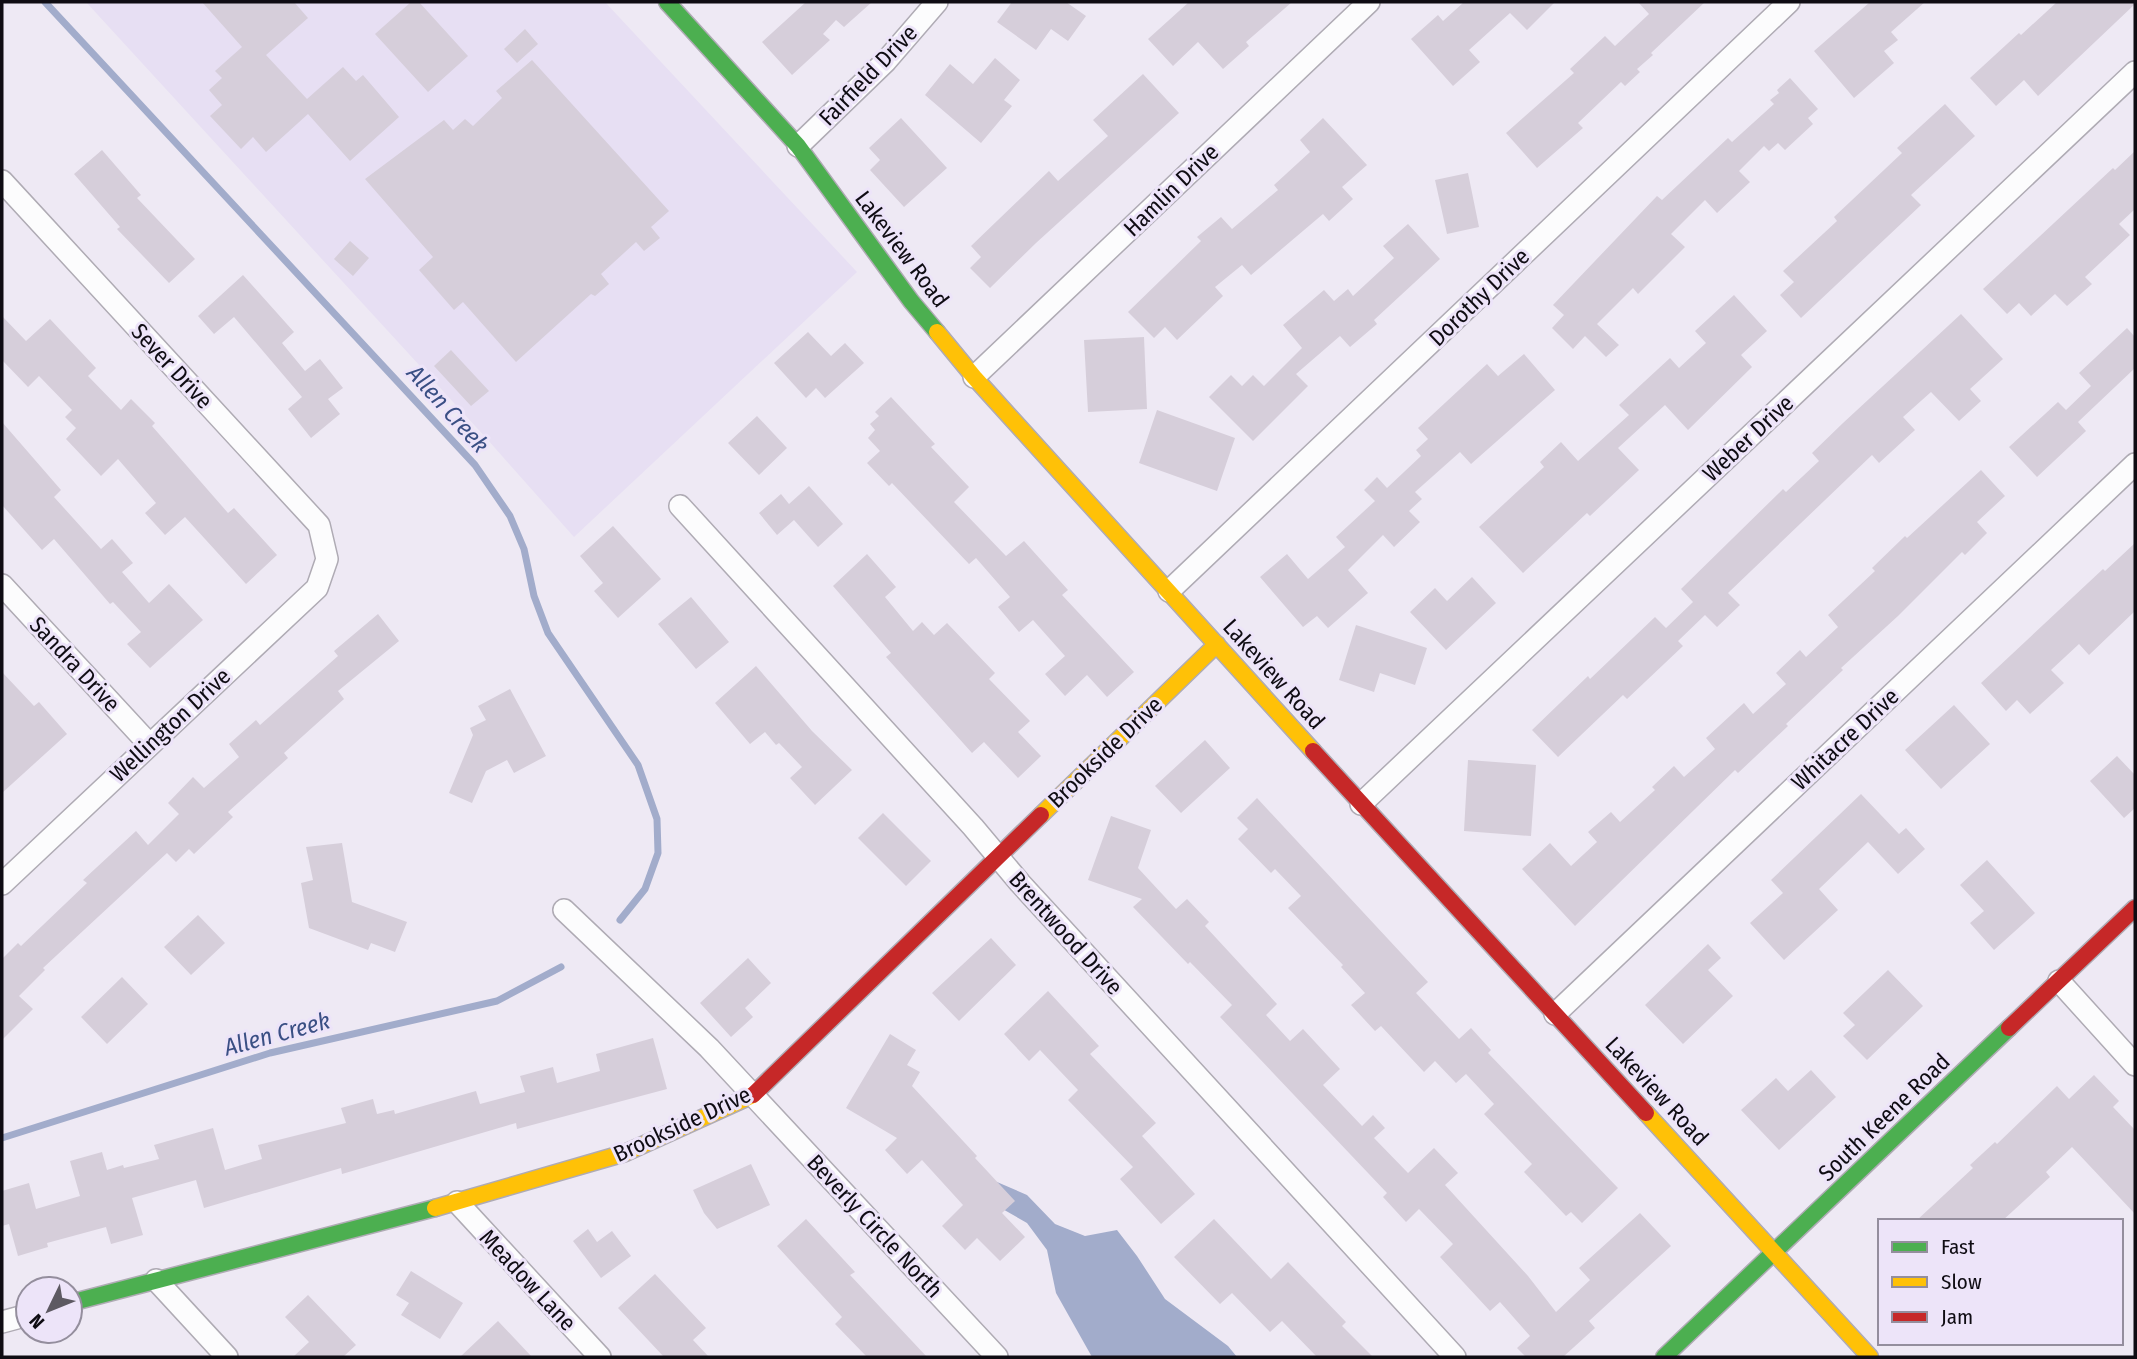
<svg xmlns="http://www.w3.org/2000/svg" width="2137" height="1359" font-family="'Fira Sans Condensed',sans-serif">
<style>
.built{fill:#e7dff3}
.water{fill:#a2accb}
.lines{fill:none;stroke-linecap:round;stroke-linejoin:round}
.stream{stroke:#a2accb;stroke-width:7}
.building{fill:#d6ceda}
.street-casing{stroke:#afabb4;stroke-width:24}
.fast-casing{stroke:#afabb4;stroke-width:19}
.slow-casing{stroke:#afabb4;stroke-width:19}
.jam-casing{stroke:#afabb4;stroke-width:19}
.street{stroke:#fcfcfd;stroke-width:21}
.fast{stroke:#4caf50;stroke-width:16}
.slow{stroke:#ffc107;stroke-width:16}
.jam{stroke:#c62828;stroke-width:16}
.labels{text-anchor:middle;stroke-width:6;stroke-linejoin:round;paint-order:stroke}
.street-label{font-size:23px;fill:#0f0c13;stroke:#ede4f9}
.water-label{font-size:24px;font-style:italic;fill:#3a4f84;stroke:#ede4f9}
</style>
<rect width="100%" height="100%" fill="#eee9f4"/>
<path class="built" d="M86 2H605L857 272 574 537 487 439Z"/>
<path class="water" d="M997 1182 1027 1195 1055 1224 1085 1236 1117 1230 1137 1256 1165 1299 1228 1346 1237 1357H1092L1056 1293 1047 1250 1027 1223 985 1199Z"/>
<g class="lines">
<path class="stream" d="M45 2 475 465 510 516 524 549 534 596 548 633 638 765 657 819 658 853 645 889 620 920
M2 1138 270 1053 497 1001 561 967"/>
</g>
<path class="building" d="M202 2H294L308 18 266 55 307 99 343 67 356 81 363 75 399 117 350 161 308 114 266 152 253 137 241 149 210 116 222 105 209 90 222 78 215 71 242 47Z
M411 2H419L468 56 428 92 375 34Z
M806 2H872L844 27 836 20 823 34 830 40 792 75 762 42Z
M1012 2H1066L1086 16 1068 41 1051 29 1036 50 997 22Z
M1189 2H1292L1246 42 1249 46 1223 69 1198 42 1173 66 1148 39Z
M1464 2H1555L1527 30 1510 13 1469 50 1480 62 1453 86 1411 39 1438 15 1443 21Z
M1638 2H1705L1651 53 1653 55 1637 69 1640 72 1625 86 1621 82 1578 123 1583 128 1537 168 1506 133 1574 73 1570 69 1605 36 1615 46 1649 14Z
M1870 2H1925L1891 32 1898 40 1884 51 1894 63 1854 98 1814 51Z
M2057 2H2135V4L2038 96 2024 80 1996 106 1970 78 2019 33 2021 35Z
M525 29 538 44 517 63 504 49Z
M995 58 1020 80 1004 100 1012 106 981 143 925 95 950 64 973 84Z
M532 60 669 211 651 227 660 238 644 251 636 242 601 274 609 284 595 296 591 294 516 362 463 302 454 310 419 270 433 257 365 179 444 120 453 130 465 119 473 126 502 98 496 91Z
M1143 74 1179 113 1036 243 990 288 970 268 981 257 971 246 1049 171 1058 181 1108 136 1093 120Z
M1790 78 1818 109 1808 118 1813 124 1785 150 1778 143 1769 151 1764 146 1739 171 1750 182 1717 213 1705 200 1671 234 1685 247 1638 294 1633 288 1597 324 1619 345 1606 357 1585 336 1573 349 1552 328 1564 315 1553 305 1657 196 1662 200 1728 138 1732 142 1774 104 1770 100 1779 93 1777 90Z
M1945 104 1975 136 1911 195 1921 205 1801 318 1780 295 1794 282 1783 271 1837 221 1834 217 1902 153 1897 148Z
M901 118 947 168 904 207 870 170 880 160 869 148Z
M1323 118 1367 165 1342 187 1353 199 1329 221 1323 214 1251 275 1242 265 1215 287 1223 296 1177 340 1165 327 1154 338 1128 312 1201 241 1197 237 1221 217 1232 229 1278 190 1274 185 1310 152 1300 140Z
M102 150 141 195 137 198 195 259 169 283 117 229 120 227 74 174Z
M2135 151V209L2119 224 2130 235 2085 277 2092 284 2067 306 2055 294 2031 316 2019 303 2007 314 1983 289 2113 168 2115 170Z
M1468 173 1479 227 1447 234 1435 180Z
M1408 224 1440 259 1374 320 1377 324 1350 347 1340 336 1296 374 1308 386 1253 441 1209 397 1231 375 1242 386 1253 375 1264 386 1302 348 1283 325 1324 290 1334 301 1348 289 1353 296 1394 258 1383 246Z
M350 241 369 258 353 276 334 259Z
M243 275 294 332 282 343 305 371 320 359 343 388 328 399 340 414 311 438 288 409 302 397 234 317 214 334 198 316Z
M1734 295 1767 331 1741 355 1752 367 1688 430 1665 405 1618 448 1639 470 1590 516 1587 513 1523 573 1479 527 1544 467 1540 462 1561 442 1578 461 1629 415 1619 405 1670 358 1679 368 1706 343 1695 331Z
M1961 314 2003 359 1970 389 1981 401 1959 421 1931 392 1903 417 1915 430 1879 463 1872 455 1728 593 1740 605 1717 627 1705 615 1678 641 1683 646 1627 699 1623 695 1558 757 1532 730 1588 676 1590 679 1655 617 1666 628 1693 602 1681 589 1783 489 1786 492 1819 461 1812 453 1843 423Z
M2 316 26 341 50 319 96 368 88 376 121 410 131 399 155 423 152 426 228 513 234 508 277 555 246 584 185 517 165 535 145 513 156 503 118 459 101 476 66 439 76 428 65 417 72 410 39 376 28 387 2 360Z
M2127 328 2135 337V368L2078 422 2086 431 2037 477 2009 447 2058 402 2066 410 2091 386 2079 373Z
M808 332 831 356 845 343 864 363 825 398 816 388 806 398 774 363Z
M1144 337 1147 409 1088 412 1084 340Z
M451 350 489 391 471 406 434 366Z
M1524 354 1555 390 1471 464 1460 452 1415 492 1422 499 1409 511 1420 522 1394 547 1383 535 1348 570 1368 593 1328 628 1317 616 1303 627 1260 577 1287 554 1308 579 1345 547 1336 537 1375 501 1364 490 1377 477 1387 488 1421 456 1416 450 1428 439 1418 428 1487 364 1498 376Z
M891 397 935 444 931 447 969 487 954 502 1006 556 1024 541 1068 590 1062 595 1134 672 1107 697 1087 675 1065 696 1045 674 1065 656 1033 620 1019 632 998 607 1010 597 976 558 969 564 892 483 889 486 867 463 880 451 868 438 875 430 870 424 879 416 875 412Z
M1157 410 1235 438 1217 491 1139 463Z
M757 416 787 448 759 475 728 443Z
M2 422 61 490 54 497 101 549 112 539 133 563 122 572 149 603 169 584 203 620 150 668 127 644 141 632 113 602 110 604 54 539 42 550 2 505Z
M1981 470 2005 496 1977 522 1987 533 1965 555 1962 552 1898 616 1841 668 1843 670 1786 724 1788 726 1738 773 1735 770 1575 926 1522 869 1550 843 1571 866 1597 842 1588 832 1611 812 1620 822 1655 790 1652 787 1674 766 1684 777 1715 749 1706 738 1744 703 1753 714 1786 684 1776 673 1800 650 1806 657 1838 627 1828 615 1875 571 1872 568 1905 536 1907 538Z
M809 486 843 524 818 547 794 520 777 535 759 513 781 494 789 504Z
M613 526 661 579 618 618 594 591 603 583 580 556Z
M2135 543V611L2089 655 2079 644 2051 670 2064 683 2030 714 2017 700 2006 711 1981 683 2103 569 2105 571Z
M867 554 896 587 885 597 913 631 922 622 934 635 947 623 995 673 989 679 1030 721 1018 732 1041 756 1018 778 984 742 972 753 886 657 891 653 833 586Z
M1472 577 1496 603 1446 650 1410 612 1435 588 1447 601Z
M691 597 729 642 696 669 658 624Z
M378 614 399 641 338 691 344 699 284 753 288 758 228 812 233 817 194 854 189 849 176 862 167 853 43 968 45 970 19 996 33 1009 2 1040V959L18 943 21 946 87 883 83 880 136 831 148 845 179 814 168 803 193 777 204 788 239 757 229 744 256 720 260 725 338 656 334 651Z
M1356 625 1427 648 1415 685 1380 673 1374 692 1339 680Z
M756 666 812 731 852 770 815 805 790 778 802 767 779 743 776 745 765 732 750 744 715 703Z
M2 672 34 706 39 702 67 734 2 793Z
M510 689 546 756 514 773 507 760 486 771 472 803 449 793 473 735 470 728 486 720 478 706Z
M1954 705 1990 744 1941 789 1905 750Z
M1205 740 1230 768 1181 813 1155 786Z
M2117 756 2135 775V808L2124 818 2090 781Z
M1468 760 1536 765 1531 836 1464 831Z
M1861 794 1899 834 1906 828 1925 849 1898 874 1868 842 1819 889 1838 910 1784 960 1750 923 1783 893 1771 880Z
M1257 798 1428 982 1416 993 1459 1039 1471 1028 1491 1050 1488 1053 1618 1188 1582 1223 1571 1212 1566 1216 1524 1172 1532 1164 1484 1114 1494 1104 1466 1074 1456 1083 1435 1061 1424 1072 1381 1026 1375 1031 1351 1005 1365 993 1341 967 1343 965 1288 908 1301 896 1275 869 1271 873 1238 839 1248 829 1237 818Z
M883 813 931 861 906 886 858 838Z
M1111 816 1151 830 1138 868 1176 909 1187 899 1209 922 1205 926 1277 1004 1266 1015 1290 1041 1303 1029 1340 1069 1323 1085 1362 1126 1373 1115 1385 1128 1374 1138 1408 1173 1434 1148 1458 1173 1445 1185 1528 1276 1556 1312 1590 1280 1579 1268 1640 1213 1671 1246 1589 1321 1595 1328 1563 1357H1526L1517 1348 1530 1336 1500 1302 1490 1311 1440 1257 1453 1244 1419 1209 1406 1222 1383 1197 1387 1193 1220 1017 1232 1005 1190 962 1188 964 1133 907 1142 899 1088 880Z
M342 843 352 902 407 922 395 952 371 943 368 950 309 928 301 883 313 880 306 847Z
M1987 860 2035 913 1994 950 1970 923 1984 911 1960 885Z
M198 915 225 943 191 975 164 947Z
M991 938 1016 965 959 1021 932 993Z
M1708 944 1721 958 1708 970 1733 996 1683 1044 1645 1005Z
M748 958 771 983 745 1008 753 1017 731 1037 700 1003Z
M1888 970 1923 1006 1867 1060 1843 1036 1855 1025 1843 1013Z
M122 977 148 1004 107 1044 81 1017Z
M1048 991 1099 1046 1090 1054 1156 1123 1142 1136 1195 1194 1161 1224 1120 1179 1133 1167 1068 1100 1078 1090 1040 1050 1029 1061 1004 1034Z
M890 1034 916 1050 907 1065 920 1072 912 1086 977 1156 975 1158 1015 1201 1002 1213 1025 1237 1000 1261 977 1238 965 1250 942 1226 963 1205 922 1160 907 1174 885 1150 897 1138 846 1108Z
M653 1038 667 1089 517 1129 516 1123 342 1174 341 1168 204 1208 196 1180 132 1198 143 1235 111 1244 106 1227 47 1243 48 1247 18 1256 9 1224 2 1226V1191L29 1183 36 1209 80 1196 70 1161 102 1152 107 1170 123 1165 124 1168 159 1159 154 1145 213 1128 225 1170 262 1159 258 1145 346 1123 341 1108 373 1099 377 1114 394 1110 395 1114 476 1091 480 1104 525 1092 520 1076 553 1067 557 1083 600 1071 596 1054Z
M1811 1070 1836 1097 1779 1150 1741 1110 1776 1078 1788 1091Z
M2094 1075 2119 1101 2113 1107 2135 1130V1214L2072 1147 2046 1172 2050 1177 2002 1221H1916L1973 1168 1970 1165 1995 1142 1997 1144 2057 1086 2069 1099Z
M751 1164 770 1205 717 1229 704 1213 693 1190Z
M806 1219 855 1272 850 1275 927 1357H867L835 1324 842 1317 777 1246Z
M1214 1219 1271 1279 1288 1262 1346 1322 1342 1326 1373 1357H1317L1282 1321 1270 1332 1232 1293 1220 1304 1174 1257Z
M588 1229 597 1242 612 1231 631 1256 601 1278 573 1241Z
M411 1271 463 1303 440 1339 401 1315 409 1303 396 1295Z
M655 1274 706 1328 693 1340 709 1357H664L618 1308Z
M308 1295 356 1345 343 1357H293L309 1342 285 1317Z
M498 1321 532 1357H460Z"/>
<g class="lines">
<g class="street-casing">
<path id="street" d="M798 146 886 61 937 2
M2 181 319 525 327 559 317 588 2 884
M974 377 1369 2
M680 506 973 827 1020 883 1455 1357
M2 585 149 744
M1169 591 1789 2
M1361 804 2135 72
M564 910 709 1048 997 1357
M2059 981 2135 1065
M1555 1014 2135 464
M457 1202 600 1357
M156 1280 227 1357
M2 1322 28 1315"/>
</g>
<g class="fast-casing">
<path id="fast" d="M667 2 798 146 911 301 937 332
M70 1303 435 1208
M1664 1357 2009 1028"/>
</g>
<g class="slow-casing">
<path id="slow" d="M937 332 974 377 1313 751
M1041 815 1217 644
M1646 1113 1870 1357
M435 1208 625 1153 753 1095"/>
</g>
<g class="jam-casing">
<path id="jam" d="M1313 751 1646 1113
M2009 1028 2135 908
M753 1095 1041 815"/>
</g>
<use href="#street" class="street"/>
<use href="#fast" class="fast"/>
<use href="#slow" class="slow"/>
<use href="#jam" class="jam"/>
</g>
<g class="labels">
<g class="street-label">
<text transform="translate(868 75) rotate(-46)" y="8">Fairfield Drive</text>
<text transform="translate(1171 190) rotate(-44)" y="8">Hamlin Drive</text>
<text transform="translate(902 249) rotate(53)" y="8">Lakeview Road</text>
<text transform="translate(1479 297) rotate(-44)" y="8">Dorothy Drive</text>
<text transform="translate(172 366) rotate(47)" y="8">Sever Drive</text>
<text transform="translate(1748 438) rotate(-43)" y="8">Weber Drive</text>
<text transform="translate(75 664) rotate(47)" y="8">Sandra Drive</text>
<text transform="translate(1274 674) rotate(48)" y="8">Lakeview Road</text>
<text transform="translate(170 725) rotate(-43)" y="8">Wellington Drive</text>
<text transform="translate(1845 739) rotate(-43)" y="8">Whitacre Drive</text>
<text transform="translate(1105 752) rotate(-44)" y="8">Brookside Drive</text>
<text transform="translate(1066 933) rotate(48)" y="8">Brentwood Drive</text>
<text transform="translate(1657 1091) rotate(47)" y="8">Lakeview Road</text>
<text transform="translate(1884 1117) rotate(-44)" y="8">South Keene Road</text>
<text transform="translate(682 1124) rotate(-25)" y="8">Brookside Drive</text>
<text transform="translate(875 1226) rotate(47)" y="8">Beverly Circle North</text>
<text transform="translate(528 1280) rotate(47)" y="8">Meadow Lane</text>
</g>
<g class="water-label">
<text transform="translate(448 409) rotate(48)" y="8">Allen Creek</text>
<text transform="translate(277 1034) rotate(-15)" y="8">Allen Creek</text>
</g>
</g>
<rect width="2137" height="1359" fill="none" stroke="#0f0c13" stroke-width="7"/>
<rect x="1878" y="1219" width="245" height="126" fill="#ede4f9" stroke="#948e9d" stroke-width="2"/>
<rect x="1892" y="1242" width="35" height="10" fill="#4caf50" stroke="#948e9d" stroke-width="2"/>
<text x="1941" y="1254" font-size="21" fill="#0f0c13">Fast</text>
<rect x="1892" y="1277" width="35" height="10" fill="#ffc107" stroke="#948e9d" stroke-width="2"/>
<text x="1941" y="1289" font-size="21" fill="#0f0c13">Slow</text>
<rect x="1892" y="1312" width="35" height="10" fill="#c62828" stroke="#948e9d" stroke-width="2"/>
<text x="1941" y="1324" font-size="21" fill="#0f0c13">Jam</text>
<g transform="translate(49 1310) rotate(227)"><circle r="33" fill="#ede4f9" stroke="#948e9d" stroke-width="2"/>
<path d="M0-5L12 26L0 18L-12 26Z" fill="#5d5962"/>
<text y="-10" font-size="19" font-weight="bold" text-anchor="middle" fill="#0f0c13">N</text>
</g>
</svg>
